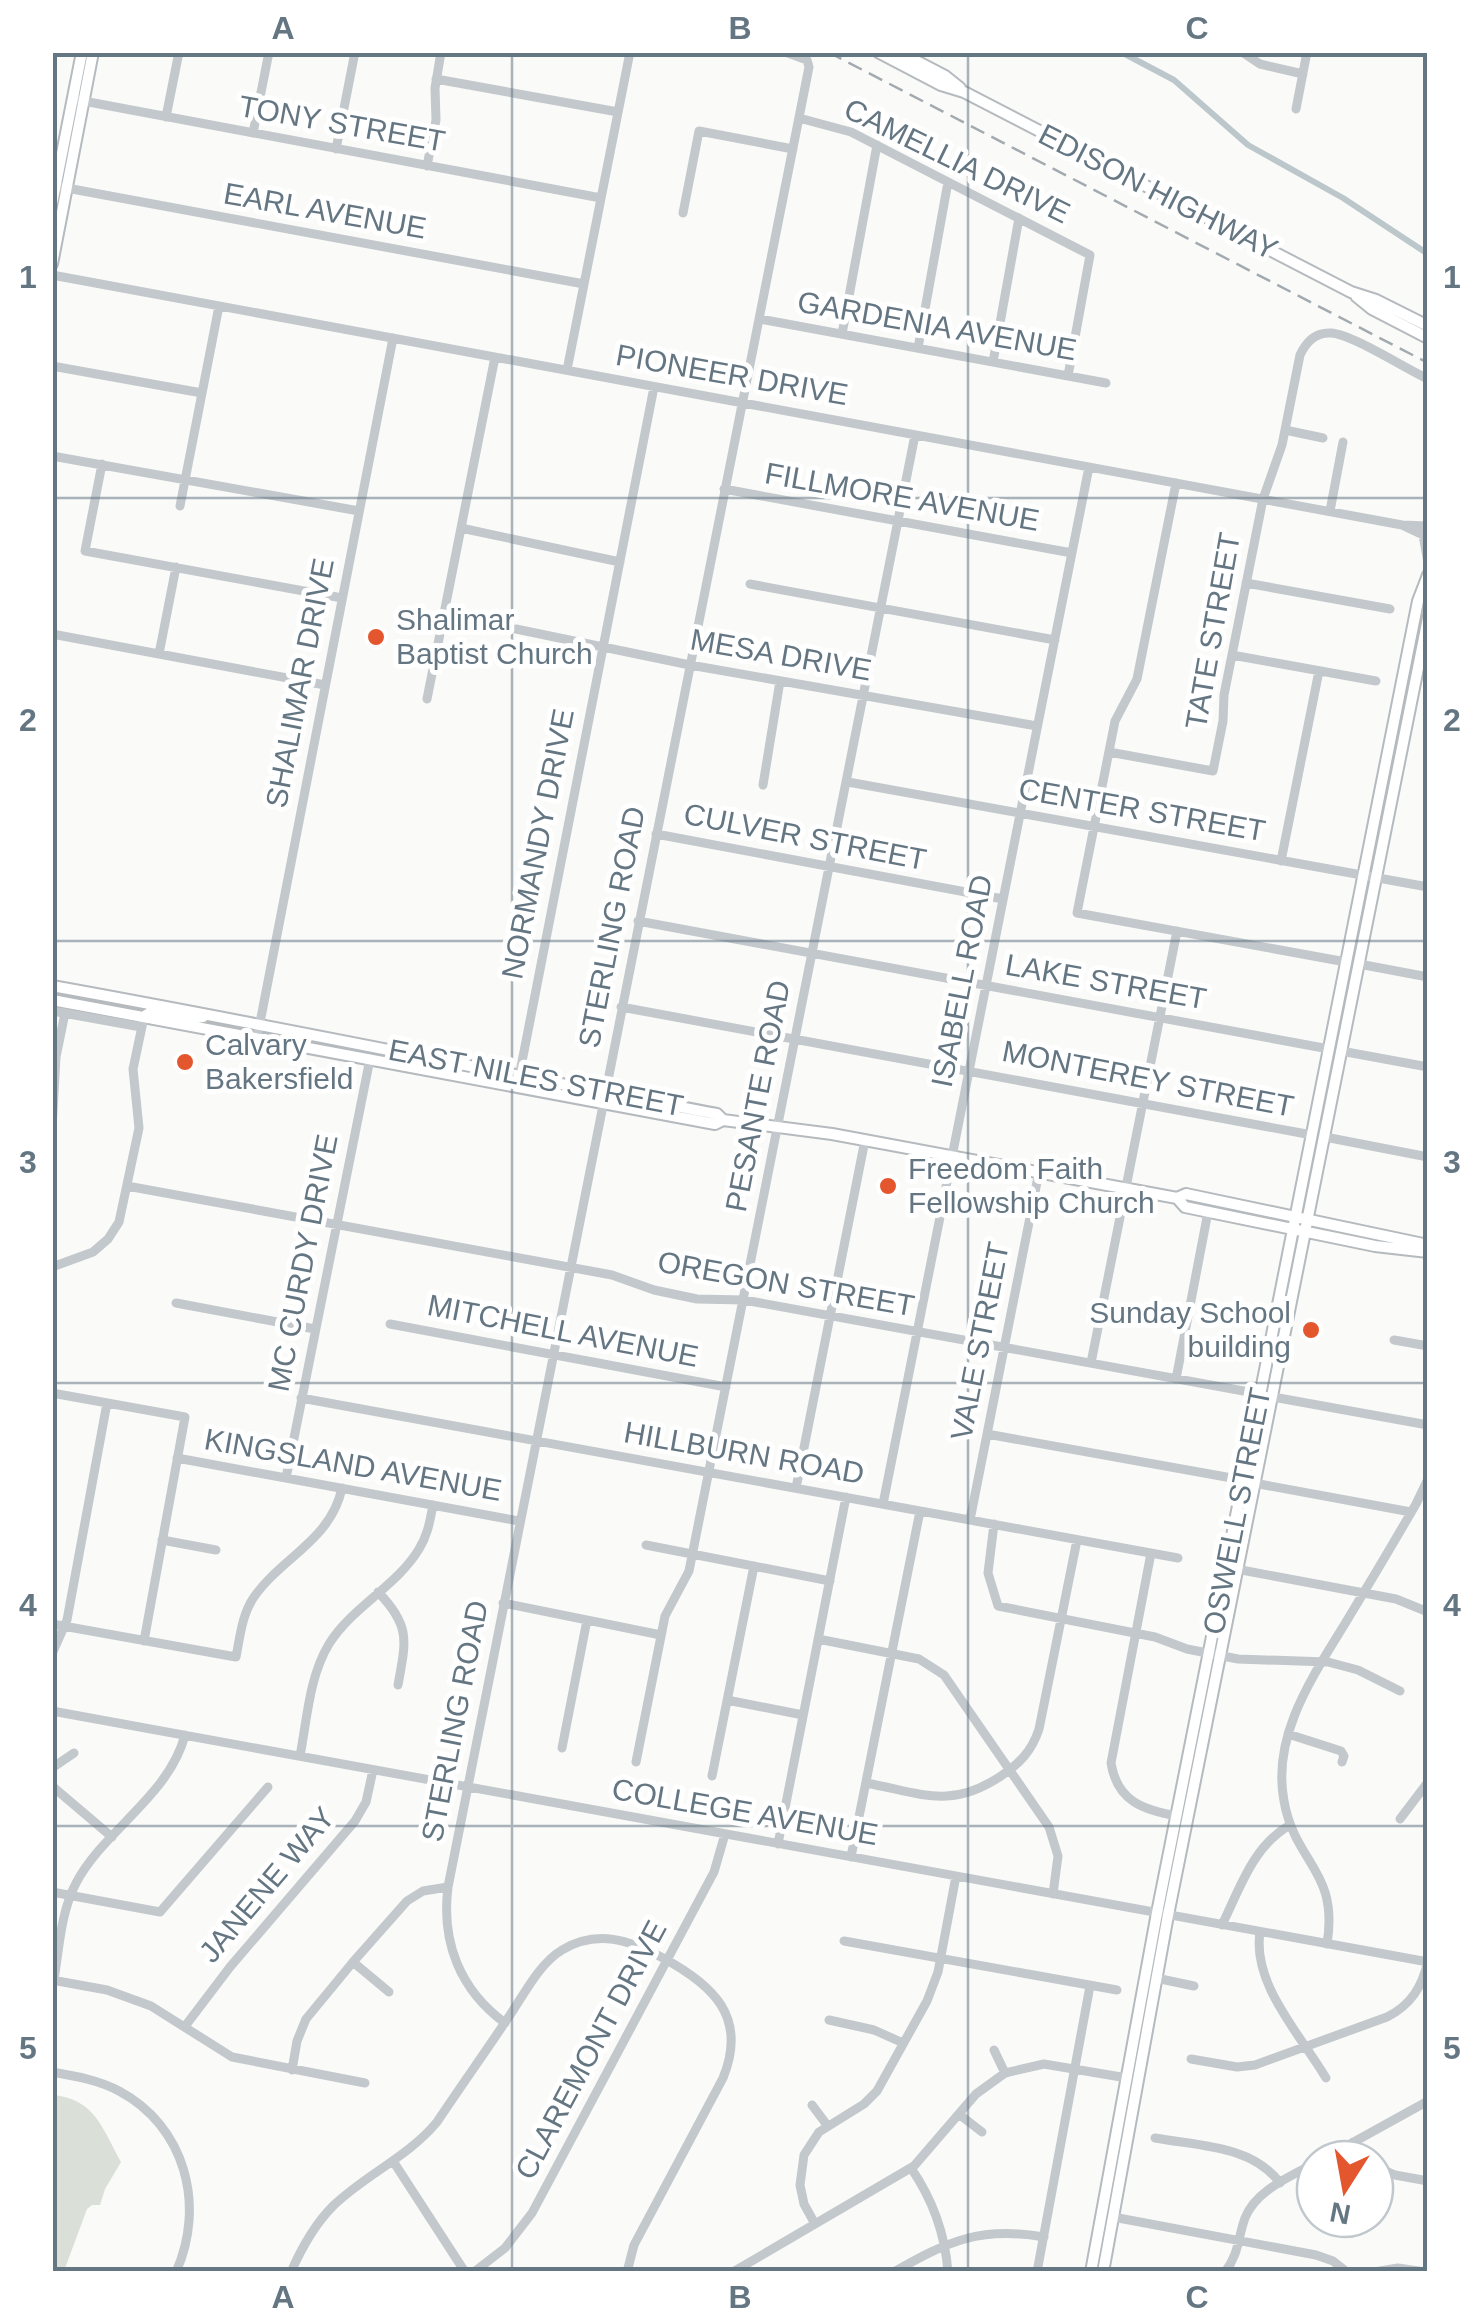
<svg xmlns="http://www.w3.org/2000/svg" width="1480" height="2324" font-family="Arial,sans-serif">
<style>
.grass{fill:#dadfd7}
.lines{fill:none;stroke-linecap:round;stroke-linejoin:round}
.canal{stroke:#bbc7cb;stroke-width:6}
.major-casing{stroke:#b5babe;stroke-width:14}
.minor{stroke:#c3c8cc;stroke-width:9}
.major{stroke:#fff;stroke-width:10}
.rail{stroke:#a2aab0;stroke-width:2.5;stroke-dasharray:15 8;stroke-linecap:butt}
.grid{fill:none;stroke:#657683;stroke-width:2.5;stroke-opacity:0.55}
.poi-dot{fill:#e4572e;stroke:#fff;stroke-width:4}
.labels{text-anchor:middle;stroke-width:10;stroke-linejoin:round;paint-order:stroke}
.street-label{font-size:30px;fill:#657683;stroke:#fff}
.poi-label{font-size:30px;fill:#657683;stroke:#fff;text-anchor:start}
.neatline{fill:none;stroke:#657683;stroke-width:4}
.grid-label{font-size:32px;text-anchor:middle;font-weight:bold;fill:#657683}
</style>
<rect width="100%" height="100%" fill="#fafaf8"/>
<path class="grass" d="M53 2095C95 2099 102 2128 121 2162L105 2189 100 2205H92L87 2209 64 2271H53Z"/>
<g class="lines">
<path class="canal" d="M1121 52 1174 80 1248 145 1343 198 1428 254"/>
<g class="major-casing">
<path id="major" d="M878 52 941 85 964 92 1351 292 1376 300 1428 326
M899 52 945 76 960 88
M52 204 82 52
M52 264 93 52
M1356 296 1372 309 1428 338
M52 986C275 1026 495 1072 717 1114L723 1120
M52 1000 715 1124 723 1120 832 1134 1177 1198 1186 1194 1428 1245
M146 1015 151 1012 190 1018 203 1017
M1177 1198 1185 1207 1375 1246 1428 1252
M1091 2272 1157 1913 1418 601 1428 575
M1103 2272 1168 1915 1428 618"/>
</g>
<path class="minor" d="M1242 52 1260 64 1303 74
M436 79 618 112
M78 100 601 198
M1296 109 1307 52
M166 117 179 52
M799 118 851 132 1090 255 1068 376
M253 133 269 52
M336 149 355 52
M427 166 436 120 435 88 441 52
M56 186 584 284
M683 213 699 131 793 149
M52 275 1402 525 1428 526
M760 319 1106 383
M842 334 877 145
M918 348 948 182
M993 362 1019 218
M52 366 202 393
M567 370 630 52
M1285 430 1323 438
M52 456 359 511
M102 464 85 551 342 598
M1176 483 1137 679 1115 721 1077 913 1346 962
M724 489 1072 553
M180 506 219 306
M1330 511 1343 442
M1404 526 1423 535 1428 563
M461 528 620 562
M1246 583 1390 609
M750 584 1055 640
M516 629 690 665 1037 726
M52 634 325 685
M159 654 176 567
M1232 655 1376 681
M427 699 495 357
M1109 752 1213 771 1223 721 1224 695 1263 499 1282 445 1300 355C1306 342 1316 332 1331 333 1352 334 1406 369 1428 379
M848 782 1428 887
M763 785 780 681
M656 834 1003 899
M1281 861 1319 671
M638 921 1329 1049
M1359 964 1428 977
M621 1007 1312 1135
M52 1011 141 1027
M257 1038 393 338
M1341 1051 1428 1067
M519 1077 654 387
M52 1129 56 1057 65 1013
M1325 1137 1428 1157
M127 1186 612 1275 654 1290 697 1299 744 1300 1260 1394
M52 1267 93 1252 108 1239 119 1222 139 1128 133 1069 144 1017
M176 1303 315 1329
M390 1324 726 1387
M1394 1340 1428 1346
M1091 1363 1177 931
M1176 1379 1208 1212
M52 1393 185 1417 144 1641
M1273 1397 1428 1425
M301 1398 1178 1558
M987 1434 1243 1480
M177 1458 519 1521
M286 1478 370 1059
M1254 1483 1411 1512
M796 1488 865 1140
M883 1504 1089 467
M970 1520 1039 1172
M994 1524 988 1573 998 1606 1155 1637 1187 1649 1238 1659 1328 1662 1358 1670 1400 1691
M162 1540 216 1550
M646 1545 830 1581
M1151 1553 1111 1763C1117 1801 1143 1810 1177 1816
M1236 1569 1396 1599 1428 1612
M378 1592C411 1626 406 1641 398 1685
M503 1603 661 1635
M52 1624 236 1657C240 1637 242 1614 254 1597 282 1557 331 1540 342 1488
M818 1639 919 1659 944 1675 1049 1827 1058 1856 1053 1894
M52 1654 67 1620 107 1403
M727 1700 803 1715
M52 1711 1428 1962
M1288 1734 1341 1751 1344 1756 1342 1762
M562 1748 587 1620
M300 1756C307 1720 309 1677 329 1644 352 1607 397 1586 419 1549 428 1535 430 1520 433 1505
M636 1762 665 1616 689 1571 915 435
M52 1768 74 1753
M712 1776 754 1566
M866 1783C921 1793 950 1810 1001 1776 1019 1764 1032 1751 1039 1729L1077 1540
M52 1786 112 1837
M1400 1819 1428 1782
M778 1844 846 1497
M851 1857 920 1511
M52 1892 160 1912 268 1787
M1222 1925C1240 1888 1253 1846 1290 1825
M1260 1932C1252 1984 1300 2034 1326 2078
M844 1941 1117 1990
M1327 1944C1339 1870 1295 1864 1284 1801 1271 1733 1316 1672 1349 1617 1372 1579 1394 1542 1416 1504L1428 1479
M353 1962 389 1992
M1156 1978 1194 1986
M52 1980 107 1990 151 2006 232 2057 365 2083
M54 1980C59 1949 61 1911 76 1883 104 1830 169 1796 185 1735
M829 2020 874 2030 903 2043
M505 2023C460 1990 441 1942 448 1887L809 67 807 60 785 52
M186 2025 230 1967 355 1821 366 1802 373 1770
M994 2050 1005 2073
M1191 2059 1237 2067 1255 2065 1387 2017C1411 2005 1422 1987 1428 1961
M292 2070 297 2041 306 2019 353 1962 407 1901 423 1891 448 1887
M52 2072C75 2076 99 2080 119 2091 185 2126 206 2205 176 2272
M812 2105 827 2125
M960 2115 982 2132
M1155 2138C1198 2146 1252 2145 1280 2183
M1353 2142 1366 2159
M1323 2159 1428 2101
M393 2161 465 2272
M1375 2166 1395 2175 1428 2181
M911 2168C933 2200 945 2233 948 2272
M1113 2217 1316 2255 1333 2261 1347 2272
M815 2224 804 2204 800 2185 804 2155 819 2132 864 2104 877 2091 927 2001 938 1972 956 1876
M291 2272C302 2247 314 2225 333 2206 365 2175 408 2157 437 2122 461 2086 486 2051 510 2015 525 1993 539 1964 562 1950 597 1929 630 1940 663 1958 713 1985 748 2017 723 2078L634 2245 627 2272
M474 2272 505 2248 532 2213 714 1872 725 1834
M733 2272 914 2166 976 2094 1005 2073 1044 2064 1127 2078
M894 2272C948 2241 981 2226 1044 2237
M1037 2272 1090 1986
M1225 2272C1239 2254 1238 2237 1245 2218 1256 2190 1290 2177 1315 2163
M1374 2272 1398 2268 1425 2272"/>
<use href="#major" class="major"/>
<path class="rail" d="M828 52 1428 363"/>
</g>
<path class="grid" d="M512 52V2272M968 52V2272M52 498H1428M52 941H1428M52 1383H1428M52 1826H1428"/>
<g class="poi-dot">
<circle cx="376" cy="637" r="10"/>
<circle cx="185" cy="1062" r="10"/>
<circle cx="888" cy="1186" r="10"/>
<circle cx="1311" cy="1330" r="10"/>
</g>
<g class="labels">
<g class="street-label">
<text transform="translate(342 124) rotate(10)" y="10">TONY STREET</text>
<text transform="translate(957 161) rotate(26)" y="10">CAMELLIA DRIVE</text>
<text transform="translate(1158 192) rotate(27)" y="10">EDISON HIGHWAY</text>
<text transform="translate(325 211) rotate(10)" y="10">EARL AVENUE</text>
<text transform="translate(937 326) rotate(10)" y="10">GARDENIA AVENUE</text>
<text transform="translate(732 375) rotate(10)" y="10">PIONEER DRIVE</text>
<text transform="translate(902 497) rotate(10)" y="10">FILLMORE AVENUE</text>
<text transform="translate(1213 631) rotate(-80)" y="10">TATE STREET</text>
<text transform="translate(781 655) rotate(10)" y="10">MESA DRIVE</text>
<text transform="translate(300 683) rotate(-79)" y="10">SHALIMAR DRIVE</text>
<text transform="translate(1142 810) rotate(10)" y="10">CENTER STREET</text>
<text transform="translate(805 837) rotate(11)" y="10">CULVER STREET</text>
<text transform="translate(538 844) rotate(-79)" y="10">NORMANDY DRIVE</text>
<text transform="translate(612 927) rotate(-79)" y="10">STERLING ROAD</text>
<text transform="translate(962 981) rotate(-79)" y="10">ISABELL ROAD</text>
<text transform="translate(1106 982) rotate(10)" y="10">LAKE STREET</text>
<text transform="translate(536 1078) rotate(11)" y="10">EAST NILES STREET</text>
<text transform="translate(1148 1079) rotate(11)" y="10">MONTEREY STREET</text>
<text transform="translate(758 1096) rotate(-79)" y="10">PESANTE ROAD</text>
<text transform="translate(303 1263) rotate(-79)" y="10">MC CURDY DRIVE</text>
<text transform="translate(786 1284) rotate(10)" y="10">OREGON STREET</text>
<text transform="translate(563 1331) rotate(11)" y="10">MITCHELL AVENUE</text>
<text transform="translate(980 1341) rotate(-79)" y="10">VALE STREET</text>
<text transform="translate(744 1453) rotate(10)" y="10">HILLBURN ROAD</text>
<text transform="translate(353 1465) rotate(10)" y="10">KINGSLAND AVENUE</text>
<text transform="translate(1237 1511) rotate(-79)" y="10">OSWELL STREET</text>
<text transform="translate(455 1721) rotate(-79)" y="10">STERLING ROAD</text>
<text transform="translate(745 1812) rotate(10)" y="10">COLLEGE AVENUE</text>
<text transform="translate(267 1885) rotate(-50)" y="10">JANENE WAY</text>
<text transform="translate(591 2050) rotate(-62)" y="10">CLAREMONT DRIVE</text>
</g>
<g class="poi-label">
<text x="396" y="630">Shalimar<tspan x="396" dy="34">Baptist Church</tspan></text>
<text x="205" y="1055">Calvary<tspan x="205" dy="34">Bakersfield</tspan></text>
<text x="908" y="1179">Freedom Faith<tspan x="908" dy="34">Fellowship Church</tspan></text>
<text x="1291" y="1323" text-anchor="end">Sunday School<tspan x="1291" dy="34">building</tspan></text>
</g>
</g>
<rect width="1480" height="2324" fill="none" stroke="#ffffff" stroke-width="110"/>
<g transform="translate(1345 2189) rotate(191)"><circle r="48" fill="#ffffff" stroke="#c1c8cd" stroke-width="2.5"/>
<path d="M0-8L18 38L0 25L-18 38Z" fill="#e4572e"/>
<text y="-15" font-size="28" font-weight="bold" text-anchor="middle" fill="#657683">N</text>
</g>
<rect x="55" y="55" width="1370" height="2214" class="neatline"/>
<g class="grid-label">
<text x="283" y="39">A</text>
<text x="740" y="39">B</text>
<text x="1197" y="39">C</text>
<text x="28" y="288">1</text>
<text x="1452" y="288">1</text>
<text x="28" y="731">2</text>
<text x="1452" y="731">2</text>
<text x="28" y="1173">3</text>
<text x="1452" y="1173">3</text>
<text x="28" y="1616">4</text>
<text x="1452" y="1616">4</text>
<text x="28" y="2059">5</text>
<text x="1452" y="2059">5</text>
<text x="283" y="2308">A</text>
<text x="740" y="2308">B</text>
<text x="1197" y="2308">C</text>
</g>
</svg>
